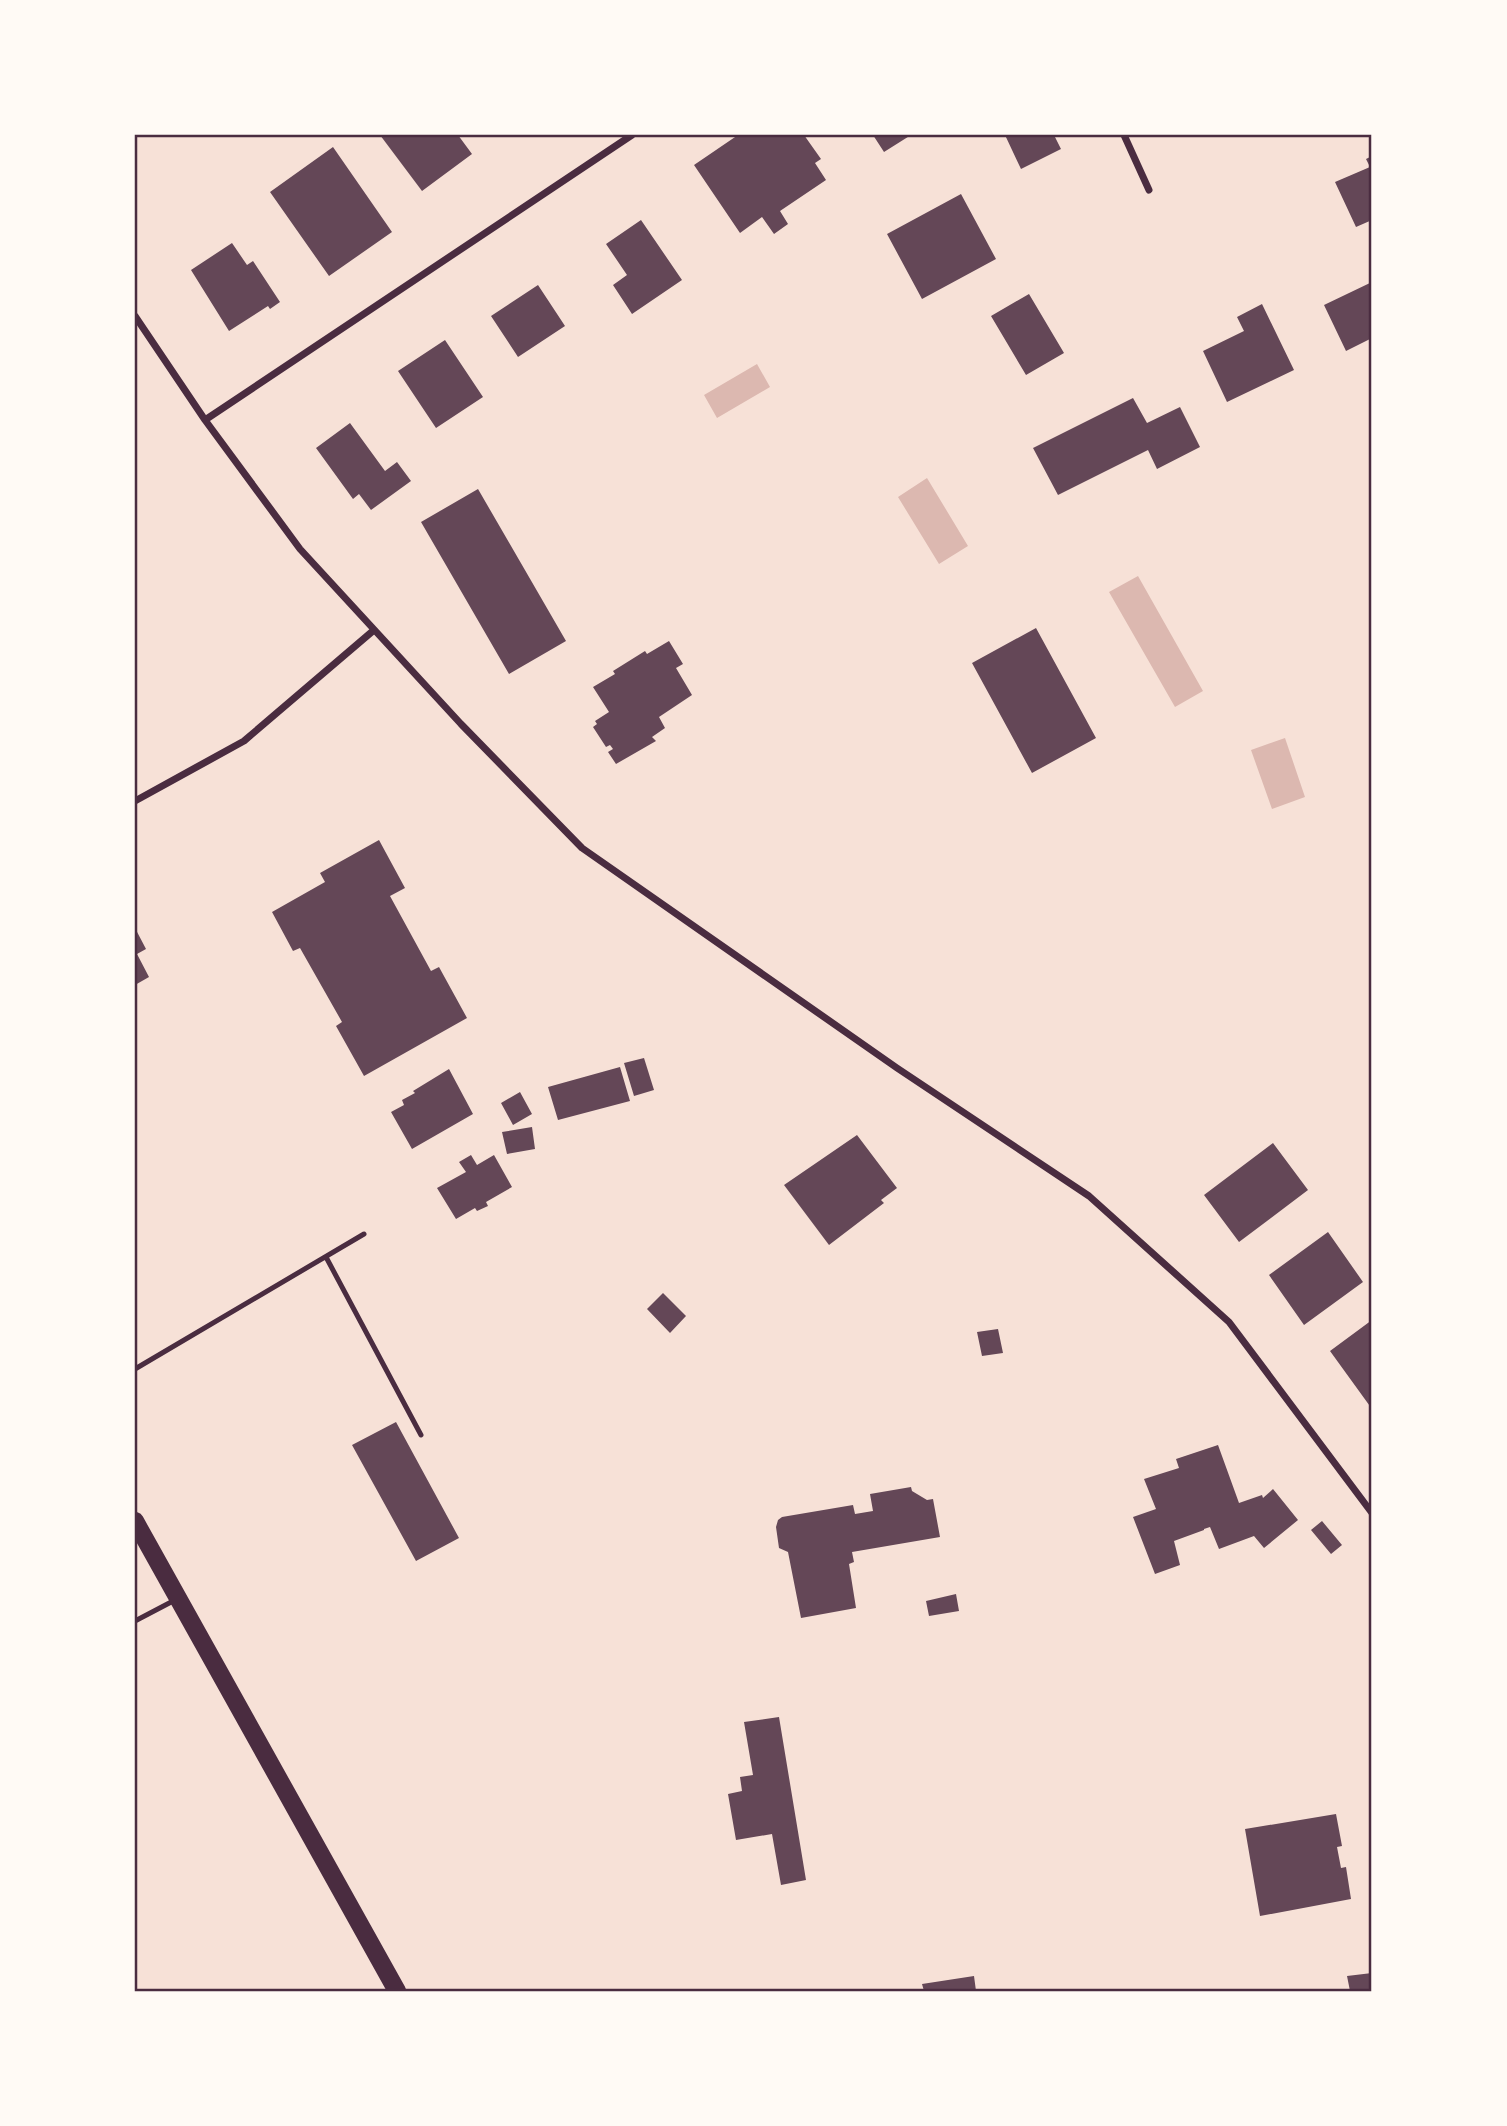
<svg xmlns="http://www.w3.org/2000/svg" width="1507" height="2126" font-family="'Archivo Narrow',sans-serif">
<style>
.water{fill:#dcb8b0}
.building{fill:#644757}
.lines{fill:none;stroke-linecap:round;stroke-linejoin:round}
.service{stroke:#4a2c40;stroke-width:5}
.minor{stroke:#4a2c40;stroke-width:7}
.primary{stroke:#4a2c40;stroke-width:18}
.neatline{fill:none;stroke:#4a2c40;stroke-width:2.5}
</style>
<rect width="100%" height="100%" fill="#f7e1d7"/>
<path class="water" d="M757 364 770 387 717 418 704 395Z
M927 478 968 546 939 564 898 497Z
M1138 576 1203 691 1175 707 1109 592Z
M1285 738 1305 797 1272 809 1251 750Z"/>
<path class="building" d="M380 135H458L472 154 422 191Z
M738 135H804L821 159 815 163 826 180 780 211 788 224 774 234 762 217 740 233 694 165Z
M873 135H911L884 152Z
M1005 135H1054L1061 149 1021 169Z
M333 147 392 232 329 276 270 192Z
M1372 156V220L1356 227 1335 182 1370 167 1366 159Z
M961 194 996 259 922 299 887 234Z
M641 220 682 280 632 314 613 285 627 275 606 244Z
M232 243 247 265 253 261 280 302 270 309 268 306 229 331 191 270Z
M1372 282V338L1346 351 1324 305Z
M538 285 565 326 518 357 491 316Z
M1029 294 1064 353 1026 375 991 316Z
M1262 304 1294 370 1227 402 1203 351 1244 331 1237 317Z
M445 340 483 397 436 428 398 371Z
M1133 398 1147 423 1180 407 1200 447 1157 469 1148 450 1058 495 1033 448Z
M350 423 385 471 397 462 411 481 371 510 359 494 353 499 316 448Z
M478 489 566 641 509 674 421 522Z
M1036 628 1096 738 1032 773 972 663Z
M669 641 683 664 676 668 692 695 659 717 665 728 652 737 656 741 616 764 608 752 613 749 610 745 606 747 593 727 597 724 595 721 609 712 593 687 615 674 613 671 645 651 647 654Z
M379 840 405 888 390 896 431 971 439 967 467 1018 364 1076 336 1026 342 1022 300 948 293 951 272 912 325 882 320 873Z
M135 928 146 949 137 954 149 977 135 985Z
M644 1058 654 1090 634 1096 624 1063Z
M620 1067 630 1101 558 1120 548 1087Z
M449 1069 473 1114 412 1149 391 1112 404 1105 402 1100 415 1093 413 1091Z
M520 1092 532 1114 513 1125 501 1103Z
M532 1127 535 1149 507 1154 502 1132Z
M857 1135 897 1188 881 1200 884 1203 829 1245 784 1185Z
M1273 1143 1308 1190 1239 1242 1204 1195Z
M471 1155 477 1165 494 1155 512 1187 486 1202 488 1206 477 1211 475 1208 456 1219 437 1188 466 1172 459 1162Z
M1328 1232 1363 1282 1304 1325 1269 1275Z
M663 1293 686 1316 670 1333 647 1309Z
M1372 1320V1409L1330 1351Z
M998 1329 1003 1353 982 1356 977 1332Z
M396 1422 459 1538 416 1561 352 1445Z
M1218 1445 1239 1503 1262 1495 1263 1498 1273 1489 1298 1520 1264 1548 1254 1536 1219 1549 1210 1527 1204 1529V1530L1174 1541 1180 1565 1155 1574 1133 1517 1156 1509 1144 1479 1179 1468 1176 1459Z
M911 1487 912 1491 927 1500 933 1499 940 1537 852 1552 854 1562 849 1564 856 1608 801 1618 788 1552 779 1548 776 1527 778 1520 782 1517 853 1505 855 1514 873 1511 870 1494Z
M1322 1521 1342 1545 1331 1554 1311 1530Z
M956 1594 959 1611 929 1616 926 1601Z
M779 1717 806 1880 781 1885 772 1834 736 1840 728 1794 742 1791 740 1777 753 1775 744 1722Z
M1336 1814 1342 1846 1337 1847 1341 1868 1346 1867 1351 1899 1260 1916 1245 1829Z
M1372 1973V1991H1350L1347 1976Z
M974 1976 976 1991H924L922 1984Z"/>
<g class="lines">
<path class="service" d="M326 1257 421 1435
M135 1369 364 1234
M135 1621 175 1600"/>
<path class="minor" d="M1124 135 1149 190
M135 316 205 420 300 549 461 724 582 848 897 1068 1089 1196 1229 1322 1372 1513
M205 420 632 135
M135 801 244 741 374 630"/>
<path class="primary" d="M135 1521 397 1991"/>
</g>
<rect width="1507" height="2126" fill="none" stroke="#fffaf5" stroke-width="273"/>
<rect x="136" y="136" width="1234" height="1854" class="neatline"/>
</svg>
